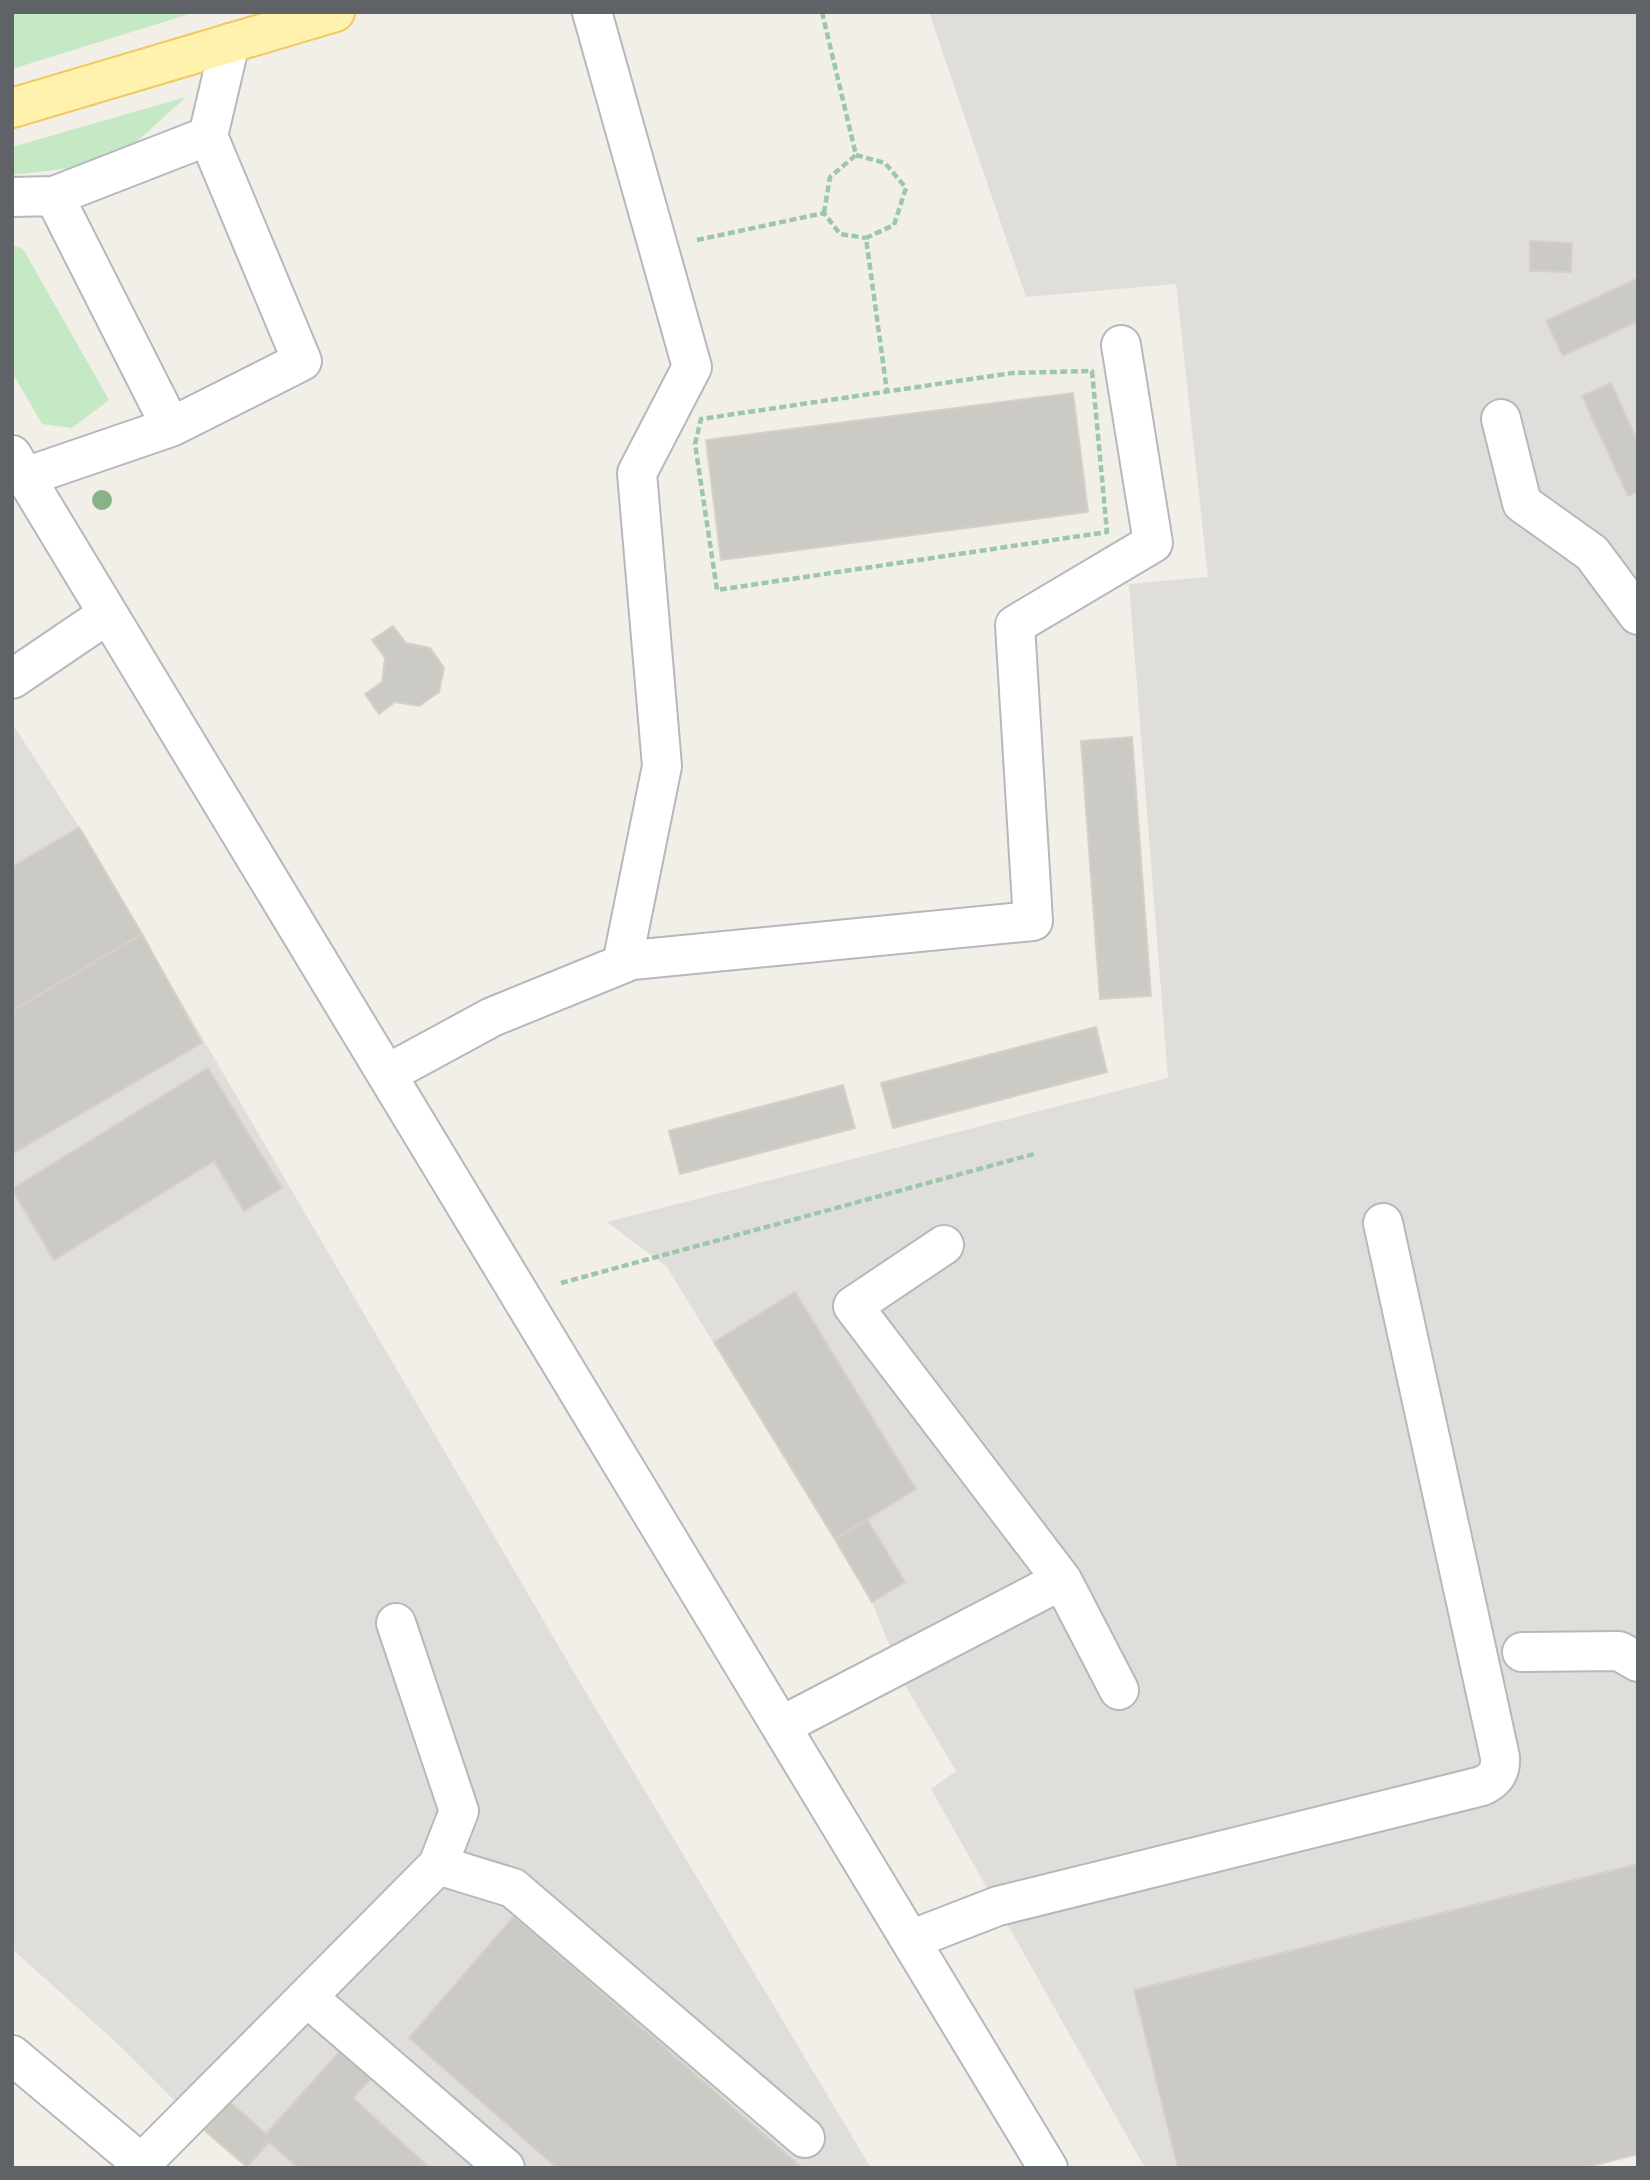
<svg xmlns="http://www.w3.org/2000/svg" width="1650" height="2180" font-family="'Alegreya Sans',sans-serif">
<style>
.industrial{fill:#e0deda}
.green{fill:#c5e8c5}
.building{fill:#cccac5;stroke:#d6d1c6;stroke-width:2}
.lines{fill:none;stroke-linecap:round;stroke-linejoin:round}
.minor-casing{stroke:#b5b8bc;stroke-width:42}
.major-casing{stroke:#f2c960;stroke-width:42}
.path{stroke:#9cc7a9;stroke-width:4.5;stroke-dasharray:7 3.5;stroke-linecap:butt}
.minor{stroke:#fff;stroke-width:38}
.major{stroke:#fff2af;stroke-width:38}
.tree{fill:#89b387}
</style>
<rect width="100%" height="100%" fill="#f1efe8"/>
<path class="industrial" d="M929 12H1638V2108L1384 2168H1145L931 1789 956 1771 906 1687 872 1602 667 1267 607 1222 1168 1078 1129 584 1208 577 1176 284 1026 297Z
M12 723 79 827 572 1669 871 2168H247L204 2130 118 2044 12 1949Z"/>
<path class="green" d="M12 12H196L12 69Z
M186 97 133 145 70 168 12 175V147Z
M12 245 23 249 109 400 72 428 42 424 12 372Z"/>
<path class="building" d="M1530 241 1572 243 1571 272 1530 271Z
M1638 278V321L1563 356 1546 321Z
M1611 383 1638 442V492L1628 496 1582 396Z
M1073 393 1088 512 721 560 706 440Z
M393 626 406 643 430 648 444 668 439 692 419 706 395 702 379 714 365 694 382 682 385 658 372 640Z
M1132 737 1151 996 1100 999 1081 741Z
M79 827 142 934 12 1011V867Z
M142 934 202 1043 12 1154V1011Z
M1096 1027 1107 1072 893 1128 881 1083Z
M208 1068 282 1188 244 1211 214 1161 54 1260 12 1189Z
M843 1085 855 1128 680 1174 669 1131Z
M795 1292 916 1489 835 1539 714 1342Z
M867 1519 905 1582 872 1602 835 1539Z
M1638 1864V2154L1584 2168H1178L1134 1990Z
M514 1916 801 2167V2168H557L409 2038Z
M340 2051 371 2078 353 2098 430 2168H298L269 2142 247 2167 204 2130 229 2101 266 2134Z"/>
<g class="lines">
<g class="minor-casing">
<path id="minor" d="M592 12 692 367 637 473 662 766 622 964
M12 197 54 196 208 136 230 43
M1501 419 1522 503 1592 553 1638 615
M171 427 302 361 208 136
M12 455 1048 2168
M25 477 171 427 54 196
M12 679 108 614
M387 1074 492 1017 632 960 1033 921 1015 625 1153 543 1121 345
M944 1245 853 1306 1062 1580 1119 1690
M1522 1652 1619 1651 1638 1662
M781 1726 1062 1580
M438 1865 513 1888 805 2138
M910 1940 998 1906 1482 1786C1495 1780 1501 1772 1500 1757L1383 1223
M307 1997 505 2168
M12 2055 147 2168
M145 2168 142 2163 438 1865 459 1811 396 1623"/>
</g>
<g class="major-casing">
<path id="major" d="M12 108 335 12"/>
</g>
<path class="path" d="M822 12 856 155 885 163 906 188 894 225 866 238 887 392
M824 213 830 177 856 155
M697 240 824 213 840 234 866 238
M1092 371 1107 532 717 590 695 444 701 419 1012 373Z
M561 1283 1034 1154"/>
<use href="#minor" class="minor"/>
<use href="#major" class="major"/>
</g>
<circle class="tree" cx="102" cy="500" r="10"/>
<rect width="1650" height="2180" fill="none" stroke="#5f6368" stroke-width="28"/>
</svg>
